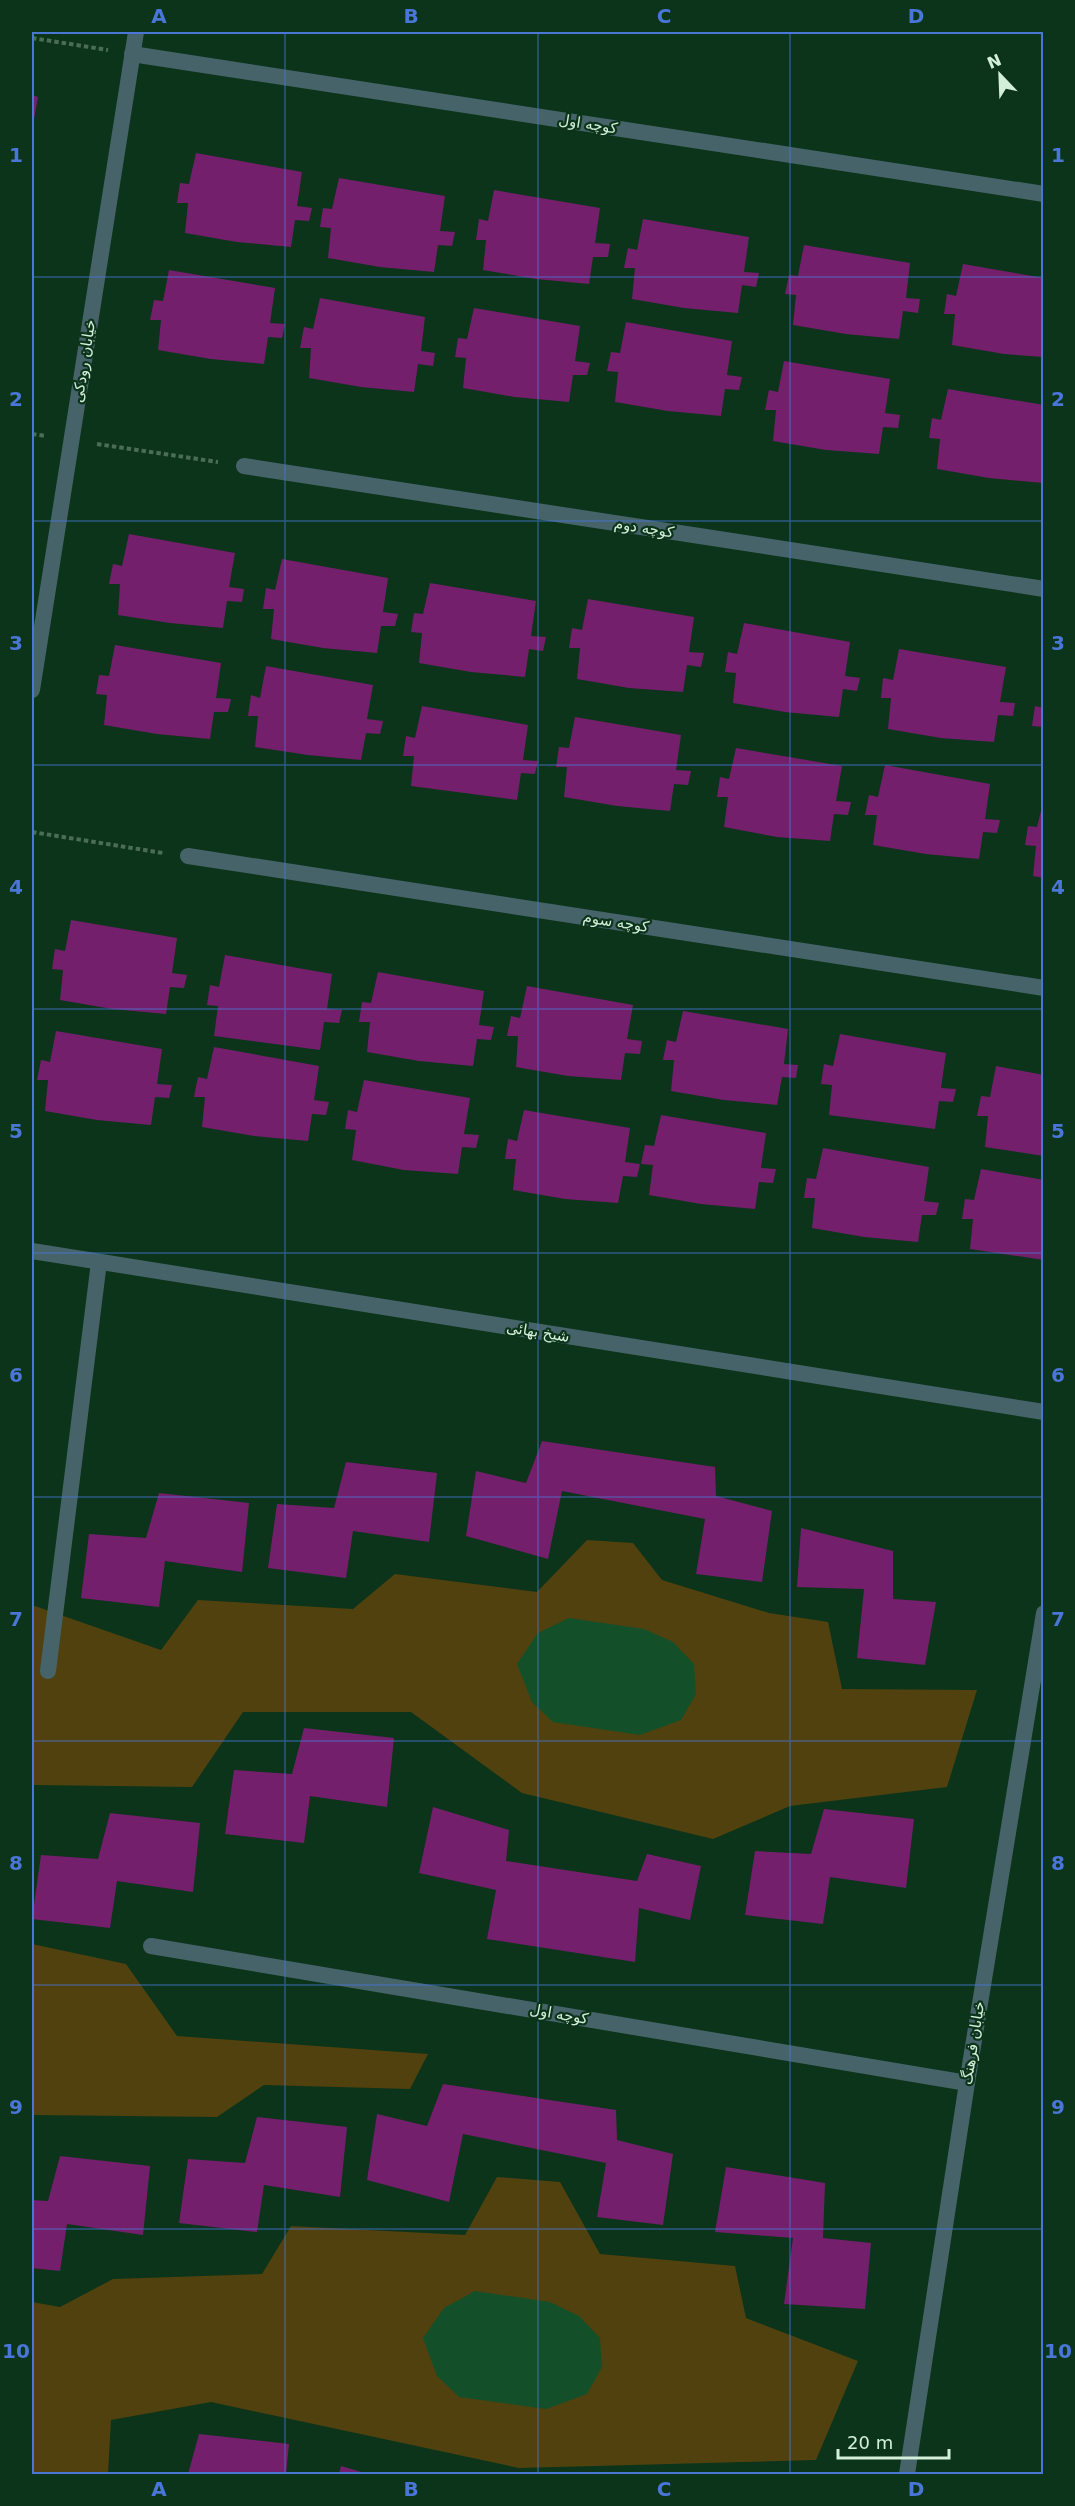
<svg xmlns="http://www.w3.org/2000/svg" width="1075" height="2506" font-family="'DejaVu Sans','Noto Naskh Arabic',sans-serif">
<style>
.green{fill:#50410e}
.water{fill:#13502a}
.building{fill:#741f6c}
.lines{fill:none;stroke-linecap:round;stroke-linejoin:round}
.path{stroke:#496e55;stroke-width:4;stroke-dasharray:4.5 3;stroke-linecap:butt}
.minor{stroke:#456369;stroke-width:16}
.tertiary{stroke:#456369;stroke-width:16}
.grid{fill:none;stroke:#4a76d8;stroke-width:1.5;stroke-opacity:0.55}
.labels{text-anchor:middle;stroke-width:4.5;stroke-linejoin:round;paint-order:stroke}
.street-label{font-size:15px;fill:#d3efd9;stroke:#0b341a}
.neatline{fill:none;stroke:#4a76d8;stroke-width:2}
.grid-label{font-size:20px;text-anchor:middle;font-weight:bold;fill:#4a76d8}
</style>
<rect width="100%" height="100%" fill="#0b341a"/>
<path class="green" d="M587 1540 633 1543 662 1580 769 1613 828 1622 842 1689 977 1690 947 1787 790 1806 713 1839 522 1793 411 1712H243L192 1787 32 1785V1605L161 1650 198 1600 353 1609 395 1574 537 1592Z
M32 1944 126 1964 177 2036 428 2054 410 2089 264 2085 217 2117 32 2115Z
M497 2177 560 2182 600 2254 735 2266 746 2318 858 2361 816 2460 519 2468 211 2402 111 2420 108 2474H32V2302L60 2307 113 2279 262 2274 291 2226 465 2235Z"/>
<path class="water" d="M569 1618 644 1629 673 1642 694 1664 696 1694 681 1720 640 1735 553 1722 532 1702 517 1664 538 1633Z
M475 2291 550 2302 579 2316 600 2338 602 2367 587 2394 546 2409 459 2397 437 2376 423 2338 444 2308Z"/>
<path class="building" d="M32 95 38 97 33 125H32Z
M196 153 302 172 297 206 312 208 309 221 295 220 291 247 237 242 185 233 188 203H177L180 183 189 184Z
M339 178 445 196 440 231 455 232 452 246 438 245 434 272 380 267 328 258 331 228 320 227 323 208 332 209Z
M494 190 600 208 595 243 610 244 608 257H593L589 284 536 279 483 270 486 240H476L479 219 488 221Z
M643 219 749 237 744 272 759 273 756 287 742 285 738 313 684 308 632 299 635 268H624L628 248 637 250Z
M804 245 910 263 906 298 920 299 918 313 903 311 899 339 846 334 793 325 796 295 785 294 789 275 798 276Z
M963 264 1044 278V357L1004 354 952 345 955 314H944L947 294 956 296Z
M169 270 275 288 270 323 285 324 282 338 268 337 264 364 211 359 158 350 161 320H150L154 300 163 301Z
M320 298 425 317 421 351 435 353 433 366 418 364 414 392 361 387 309 378 311 348H300L304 327 313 329Z
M474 308 580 326 575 361 590 363 587 375H573L569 402 515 397 463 388 466 358 455 357 458 338 467 339Z
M626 322 732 341 727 375 742 377 739 390 725 389 721 416 668 411 615 402 618 372 607 371 611 352 620 353Z
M784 361 890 379 885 413 900 415 898 428 883 427 879 454 826 450 773 441 776 410H765L769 390 778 392Z
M948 389 1044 405 1043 483 989 478 937 469 940 439 929 438 932 418 941 420Z
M129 534 235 553 229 587 244 589 242 602 227 601 223 628 170 623 118 615 120 584H109L113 564 122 566Z
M282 559 388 578 383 612 398 614 395 626H381L377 653 323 648 271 639 274 609H263L266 588 275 590Z
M430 583 536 601 531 636 546 637 543 651 529 649 525 677 471 672 419 663 422 633 411 632 414 613 423 614Z
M588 599 694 617 689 652 704 653 701 667 687 665 683 692 629 688 577 679 580 648H569L572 628 582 630Z
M744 623 850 642 845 676 860 678 857 691 843 689 839 717 785 712 733 703 736 673 725 672 728 652 737 654Z
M115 645 221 663 216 698 231 699 228 712H214L210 739 157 734 104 725 107 695 96 694 99 675 109 676Z
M899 649 1006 667 1000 702 1015 703 1013 716 998 715 994 742 941 738 888 729 891 698H881L883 678 893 680Z
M266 666 373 685 367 719 383 721 380 734 366 733 361 760 308 755 255 747 258 716H248L251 695 260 698Z
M422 706 528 725 523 760 538 761 535 774 521 773 517 800 411 786 414 756H403L406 736 415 738Z
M1035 706 1044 708V727L1032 726Z
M575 717 681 735 676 770 691 771 688 785 674 784 670 811 617 806 564 797 567 767H556L559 747 569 748Z
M736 748 842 766 836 801 851 802 848 815 834 814 830 841 777 837 724 827 728 797H717L720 777 729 779Z
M885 765 990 784 985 819 1000 820 997 833 983 832 979 859 926 854 873 845 877 815H865L869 795 878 797Z
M1043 803 1044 804V878L1033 876 1036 846 1025 845 1028 826 1037 827Z
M71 920 177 938 172 973 187 975 184 988 170 987 166 1014 112 1009 60 1000 63 970 52 969 55 949 65 951Z
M225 955 332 974 327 1009 342 1010 339 1023 324 1022 320 1050 214 1036 218 1006 207 1005 210 985 219 987Z
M378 972 484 991 479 1025 494 1027 491 1040 477 1039 473 1066 419 1061 367 1052 370 1022H359L362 1002 371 1003Z
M527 986 633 1005 627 1039 642 1041 640 1054 625 1053 621 1080 568 1076 516 1067 518 1036H507L511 1016 520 1018Z
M683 1011 788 1029 784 1064 798 1065 796 1078 782 1077 777 1105 724 1100 671 1091 674 1060H663L667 1040 676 1042Z
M56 1031 162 1049 157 1084 172 1085 169 1098 155 1097 151 1125 97 1120 45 1111 48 1080H37L41 1060 50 1062Z
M840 1034 946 1053 941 1088 956 1089 953 1102 939 1101 935 1129 829 1115 832 1085 821 1084 824 1064 833 1066Z
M214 1047 319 1066 314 1100 329 1102 326 1115 312 1114 308 1141 254 1136 202 1127 205 1097H194L198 1077 207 1079Z
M996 1066 1044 1075V1156L985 1147 988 1116H977L981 1096 990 1097Z
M364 1080 470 1098 464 1134 479 1135 476 1148 462 1147 458 1174 404 1170 352 1160 356 1130 345 1129 348 1110 357 1112Z
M524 1110 630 1128 625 1162 640 1164 637 1177 623 1176 618 1203 565 1199 513 1190 516 1159H505L508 1139 517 1141Z
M661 1115 766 1133 761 1168 776 1169 773 1183 759 1182 755 1209 701 1204 649 1195 653 1165 641 1164 645 1145 654 1146Z
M823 1148 929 1167 924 1201 939 1203 936 1215H922L918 1242 864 1237 812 1228 815 1198H804L807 1178 816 1179Z
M981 1169 1044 1180V1260L970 1249 973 1219H962L965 1199 974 1200Z
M542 1441 715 1467 716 1496 772 1511 762 1582 696 1574 705 1519 562 1491 548 1559 466 1536 476 1471 526 1483Z
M346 1462 437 1473 429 1542 353 1531 346 1578 268 1568 277 1504 334 1508Z
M159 1493 249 1503 242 1572 165 1561 159 1607 81 1598 89 1534 146 1538Z
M801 1528 893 1551V1599L936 1602 925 1665 857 1658 864 1589 797 1587Z
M304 1728 394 1738 387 1807 310 1796 304 1843 225 1834 234 1770 292 1774Z
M433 1807 509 1830 506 1861 637 1881 647 1854 701 1866 690 1920 639 1908 635 1962 487 1939 496 1890 419 1873Z
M824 1809 914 1819 906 1888 830 1877 823 1924 745 1915 755 1851 811 1854Z
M110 1813 200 1823 193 1892 117 1881 110 1928 32 1919 41 1855 98 1859Z
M443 2084 616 2110 617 2140 673 2154 663 2225 597 2217 606 2163 463 2134 449 2202 367 2180 377 2114 427 2126Z
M257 2117 347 2127 340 2197 264 2185 257 2232 179 2223 188 2159 245 2163Z
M60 2156 150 2166 143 2235 67 2224 60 2271 32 2268V2200L48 2201Z
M726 2167 825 2183 823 2238 871 2243 865 2309 784 2304 793 2238 715 2232Z
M199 2434 289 2444 286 2474H188Z
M341 2466 368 2474H339Z"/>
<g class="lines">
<path class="path" d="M32 38 108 50
M32 434 46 436
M97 444 218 462
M32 832 163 853"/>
<path class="minor" d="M132 54 1044 194
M244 466 1044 589
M188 856 1044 988
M48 1671 99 1262
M151 1946 967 2083"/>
<path class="tertiary" d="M32 690 136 32
M32 1251 1044 1412
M907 2474 967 2083 1044 1613"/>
</g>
<path class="grid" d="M285 32V2474M538 32V2474M790 32V2474M32 277H1044M32 521H1044M32 765H1044M32 1009H1044M32 1253H1044M32 1497H1044M32 1741H1044M32 1985H1044M32 2229H1044"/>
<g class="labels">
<g class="street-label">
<text transform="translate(588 124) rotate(9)" y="5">کوچه اول</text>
<text transform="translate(84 361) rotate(-81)" y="5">خیابان رودکی</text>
<text transform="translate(644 528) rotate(9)" y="5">کوچه دوم</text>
<text transform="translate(616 922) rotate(9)" y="5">کوچه سوم</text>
<text transform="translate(538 1332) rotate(9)" y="5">شیخ بهائی</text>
<text transform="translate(559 2014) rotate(10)" y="5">کوچه اول</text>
<text transform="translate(973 2043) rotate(-81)" y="5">خیابان فرهنگ</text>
</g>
</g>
<rect width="1075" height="2506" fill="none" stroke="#0b341a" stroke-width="66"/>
<g transform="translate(1000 75) rotate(337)" stroke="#0b341a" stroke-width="4.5" paint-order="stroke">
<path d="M0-4.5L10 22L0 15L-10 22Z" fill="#d3efd9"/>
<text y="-9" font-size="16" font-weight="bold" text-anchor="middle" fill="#d3efd9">N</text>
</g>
<path d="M838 2449v9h111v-9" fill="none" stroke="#d3efd9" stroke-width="3"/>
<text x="847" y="2449" font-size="18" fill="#d3efd9" stroke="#0b341a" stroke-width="4.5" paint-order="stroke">20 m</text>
<rect x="33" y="33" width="1009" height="2440" class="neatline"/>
<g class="grid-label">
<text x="159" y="23">A</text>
<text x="411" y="23">B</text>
<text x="664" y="23">C</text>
<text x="916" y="23">D</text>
<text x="16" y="162">1</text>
<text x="1058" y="162">1</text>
<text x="16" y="406">2</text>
<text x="1058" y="406">2</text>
<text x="16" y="650">3</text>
<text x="1058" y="650">3</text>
<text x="16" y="894">4</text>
<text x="1058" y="894">4</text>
<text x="16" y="1138">5</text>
<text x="1058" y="1138">5</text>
<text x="16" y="1382">6</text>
<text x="1058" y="1382">6</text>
<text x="16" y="1626">7</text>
<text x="1058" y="1626">7</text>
<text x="16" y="1870">8</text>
<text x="1058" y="1870">8</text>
<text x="16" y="2114">9</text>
<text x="1058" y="2114">9</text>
<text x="16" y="2358">10</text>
<text x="1058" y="2358">10</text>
<text x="159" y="2496">A</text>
<text x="411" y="2496">B</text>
<text x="664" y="2496">C</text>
<text x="916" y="2496">D</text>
</g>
</svg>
